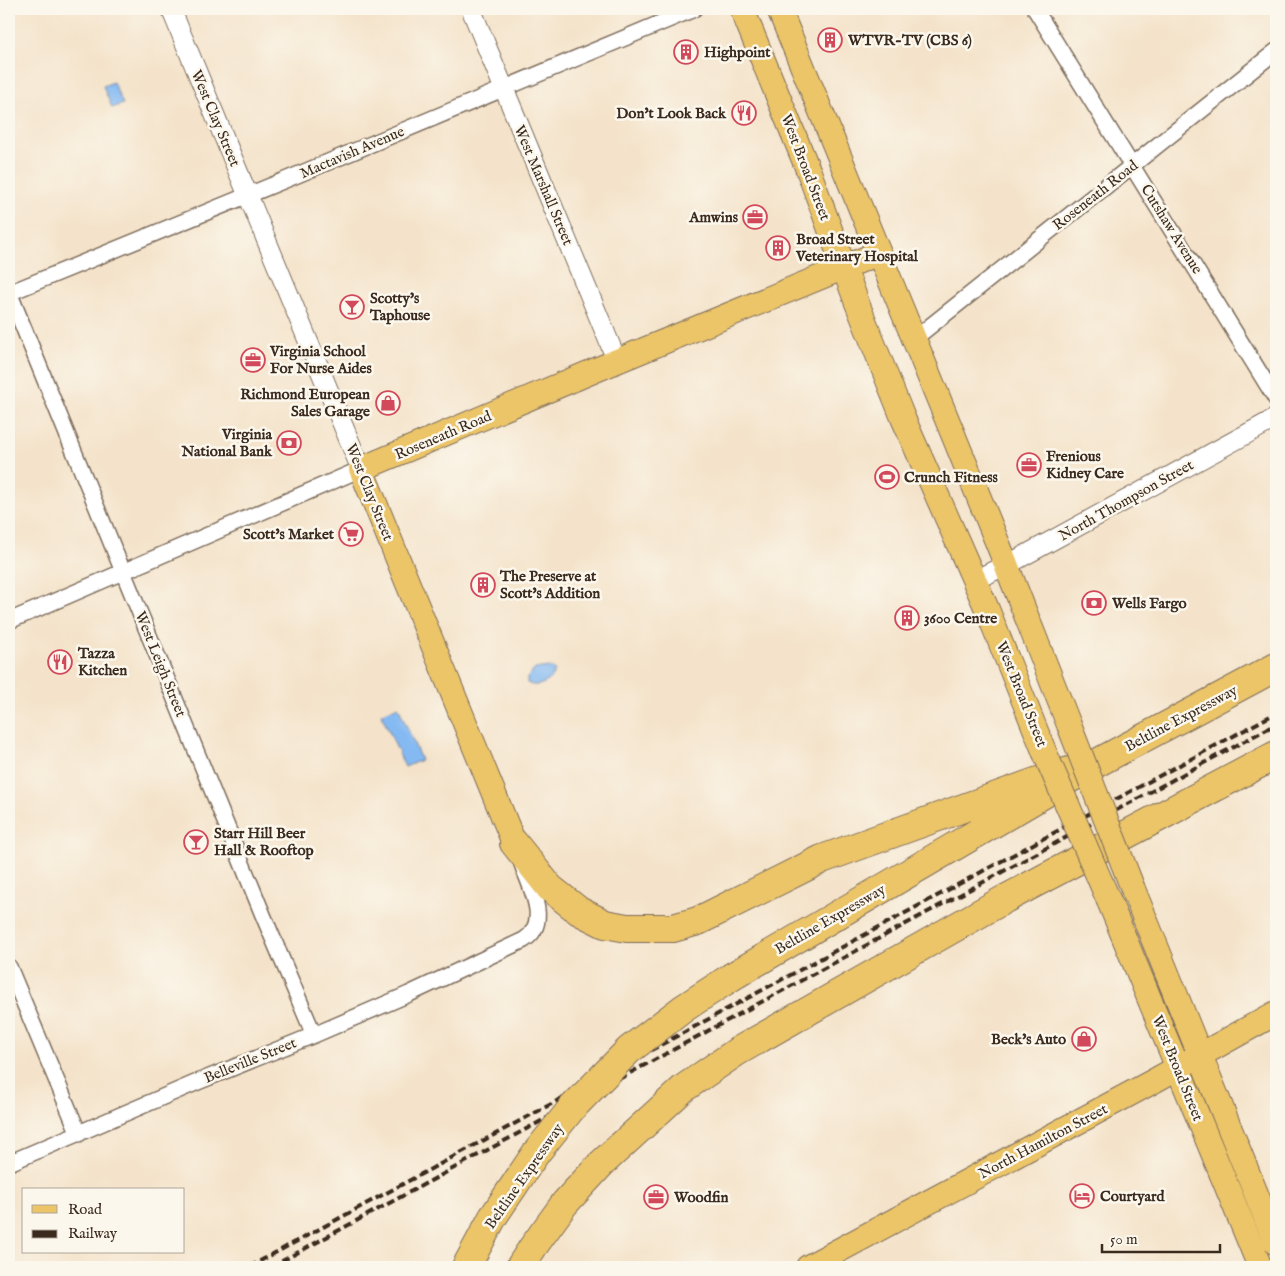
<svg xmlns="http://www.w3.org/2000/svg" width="1285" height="1276" font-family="'IM FELL English',serif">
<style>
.water{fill:#84b9f2;stroke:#607288}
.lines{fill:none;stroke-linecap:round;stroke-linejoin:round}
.minor-casing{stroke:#7c6b5a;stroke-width:18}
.tertiary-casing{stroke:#7c6b5a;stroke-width:21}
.primary-casing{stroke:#7c6b5a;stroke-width:26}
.motorway-casing{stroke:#7c6b5a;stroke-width:30}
.minor{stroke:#fff;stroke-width:15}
.tertiary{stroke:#fff;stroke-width:19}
.primary{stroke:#ecc569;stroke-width:24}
.motorway{stroke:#ecc569;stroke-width:28}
.rail{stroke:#3b2a1e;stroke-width:4;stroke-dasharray:8 4;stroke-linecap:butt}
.primary-bridge-casing{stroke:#7c6b5a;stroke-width:26;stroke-linecap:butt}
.motorway-bridge-casing{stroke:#7c6b5a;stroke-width:30;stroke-linecap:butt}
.primary-bridge{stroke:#ecc569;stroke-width:24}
.motorway-bridge{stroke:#ecc569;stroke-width:28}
.labels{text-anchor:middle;stroke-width:5;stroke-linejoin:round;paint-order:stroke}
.poi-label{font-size:15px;font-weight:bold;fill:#3b2a1e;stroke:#fbf7ec;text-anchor:start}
.street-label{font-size:15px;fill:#3b2a1e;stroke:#fbf7ec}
</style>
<rect width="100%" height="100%" fill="#fbf7ec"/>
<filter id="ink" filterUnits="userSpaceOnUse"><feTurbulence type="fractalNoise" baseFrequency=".02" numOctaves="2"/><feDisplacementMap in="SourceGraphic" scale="10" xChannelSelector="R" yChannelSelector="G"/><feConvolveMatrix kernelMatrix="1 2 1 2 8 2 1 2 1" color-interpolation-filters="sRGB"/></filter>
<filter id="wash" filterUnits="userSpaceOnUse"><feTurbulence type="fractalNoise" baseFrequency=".0096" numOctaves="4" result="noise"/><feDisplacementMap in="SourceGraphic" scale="20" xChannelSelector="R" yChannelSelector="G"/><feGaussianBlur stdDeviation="1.12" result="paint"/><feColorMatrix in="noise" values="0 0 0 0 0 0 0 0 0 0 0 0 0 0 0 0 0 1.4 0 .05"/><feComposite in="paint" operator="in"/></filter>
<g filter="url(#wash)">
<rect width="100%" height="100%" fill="#f4e3ca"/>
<path class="water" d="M113 82 123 104 112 108 103 86Z
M548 667 555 670C552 682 537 689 527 683V678L535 669Z
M398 706 421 760 405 767 381 714Z"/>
</g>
<g filter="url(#ink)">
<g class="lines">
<g class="minor-casing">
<path id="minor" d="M1035 9 1276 399
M9 292 263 915 314 1035
M9 293 290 178 694 9
M914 339 1276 51
M9 621 361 469
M9 967 79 1134
M9 1163 200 1081 314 1035 409 994 524 940C551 923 530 887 522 864"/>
</g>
<g class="tertiary-casing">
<path id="tertiary" d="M171 9 361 469
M471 9 617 361
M975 580 1018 559 1276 418"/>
</g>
<g class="primary-casing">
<path id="primary" d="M742 9 809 172 857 303 903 418 987 609 1044 751
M779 9 1000 549 1069 725
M514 843 361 469 617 361 879 253
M1133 889 1276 1243
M1109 901 1260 1267
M808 1267 1152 1082 1276 1013"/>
</g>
<g class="motorway-casing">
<path id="motorway" d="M514 843 550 888 579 911 605 924 627 928H673L698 921 822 859 1055 775 1095 764
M733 976 1095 764 1276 667
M466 1267 493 1217
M520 1267 533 1247 565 1203 601 1164 684 1088 738 1051 1005 899 1276 755"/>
</g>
<use href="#minor" class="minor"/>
<use href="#tertiary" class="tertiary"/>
<use href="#primary" class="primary"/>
<use href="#motorway" class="motorway"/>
<path class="rail" d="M249 1267 1276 713
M271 1267 1276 724"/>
<g class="primary-bridge-casing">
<path id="primary-bridge" d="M1069 725 1133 889
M1044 751 1109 901"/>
</g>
<g class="motorway-bridge-casing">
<path id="motorway-bridge" d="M493 1217 536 1153 572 1108 629 1050 684 1008 733 976"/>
</g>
<use href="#primary-bridge" class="primary-bridge"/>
<use href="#motorway-bridge" class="motorway-bridge"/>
</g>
</g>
<defs>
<g id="building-ring" transform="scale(1.25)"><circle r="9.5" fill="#fbf7ec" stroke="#d1495b" stroke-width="1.5"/><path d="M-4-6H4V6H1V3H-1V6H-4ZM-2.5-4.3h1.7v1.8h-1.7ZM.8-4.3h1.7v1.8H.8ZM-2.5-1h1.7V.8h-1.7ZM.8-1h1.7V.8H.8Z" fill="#d1495b"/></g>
<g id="restaurant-ring" transform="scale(1.25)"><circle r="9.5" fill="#fbf7ec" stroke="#d1495b" stroke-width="1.5"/><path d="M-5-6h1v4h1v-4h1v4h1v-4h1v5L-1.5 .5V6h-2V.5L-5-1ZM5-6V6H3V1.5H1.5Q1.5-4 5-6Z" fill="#d1495b"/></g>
<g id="office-ring" transform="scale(1.25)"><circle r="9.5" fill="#fbf7ec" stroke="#d1495b" stroke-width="1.5"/><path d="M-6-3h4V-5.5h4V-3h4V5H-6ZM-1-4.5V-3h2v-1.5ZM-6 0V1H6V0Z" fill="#d1495b"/></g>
<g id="bar-ring" transform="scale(1.25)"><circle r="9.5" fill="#fbf7ec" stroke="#d1495b" stroke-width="1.5"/><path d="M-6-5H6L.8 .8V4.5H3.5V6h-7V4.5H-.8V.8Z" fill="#d1495b"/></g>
<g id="shop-ring" transform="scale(1.25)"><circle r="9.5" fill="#fbf7ec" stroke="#d1495b" stroke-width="1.5"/><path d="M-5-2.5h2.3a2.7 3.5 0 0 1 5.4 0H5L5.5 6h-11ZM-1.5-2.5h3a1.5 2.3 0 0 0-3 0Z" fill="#d1495b"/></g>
<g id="bank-ring" transform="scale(1.25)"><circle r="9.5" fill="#fbf7ec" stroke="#d1495b" stroke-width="1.5"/><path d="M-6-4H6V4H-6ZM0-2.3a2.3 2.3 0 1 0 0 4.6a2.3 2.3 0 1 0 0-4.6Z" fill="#d1495b"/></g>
<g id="stadium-ring" transform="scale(1.25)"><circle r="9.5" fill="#fbf7ec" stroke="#d1495b" stroke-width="1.5"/><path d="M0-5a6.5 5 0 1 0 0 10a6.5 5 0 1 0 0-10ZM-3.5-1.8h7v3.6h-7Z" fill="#d1495b"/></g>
<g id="supermarket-ring" transform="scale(1.25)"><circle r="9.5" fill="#fbf7ec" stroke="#d1495b" stroke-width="1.5"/><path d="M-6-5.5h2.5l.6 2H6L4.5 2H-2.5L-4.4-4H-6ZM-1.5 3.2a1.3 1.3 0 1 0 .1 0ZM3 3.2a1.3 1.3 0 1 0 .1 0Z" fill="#d1495b"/></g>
<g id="hotel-ring" transform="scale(1.25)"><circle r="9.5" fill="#fbf7ec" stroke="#d1495b" stroke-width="1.5"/><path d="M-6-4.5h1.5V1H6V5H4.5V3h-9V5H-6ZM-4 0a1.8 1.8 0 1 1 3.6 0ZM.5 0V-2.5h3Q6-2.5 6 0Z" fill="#d1495b"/></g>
</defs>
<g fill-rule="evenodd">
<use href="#building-ring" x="830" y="40"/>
<use href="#building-ring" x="686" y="52"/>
<use href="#restaurant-ring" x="744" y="113"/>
<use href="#office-ring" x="755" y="217"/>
<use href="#building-ring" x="778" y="248"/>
<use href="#bar-ring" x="352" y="307"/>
<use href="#office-ring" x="253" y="360"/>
<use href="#shop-ring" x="388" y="403"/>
<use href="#bank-ring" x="289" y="443"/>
<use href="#office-ring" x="1029" y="465"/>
<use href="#stadium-ring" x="887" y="477"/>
<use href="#supermarket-ring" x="351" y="534"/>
<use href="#building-ring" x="483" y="585"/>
<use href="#bank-ring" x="1094" y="603"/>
<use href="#building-ring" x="907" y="618"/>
<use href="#restaurant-ring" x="60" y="662"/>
<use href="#bar-ring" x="196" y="842"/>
<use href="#shop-ring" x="1084" y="1039"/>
<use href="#hotel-ring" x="1082" y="1196"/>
<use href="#office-ring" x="656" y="1197"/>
</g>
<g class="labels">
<g class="poi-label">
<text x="848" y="45">WTVR-TV (CBS 6)</text>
<text x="704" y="57">Highpoint</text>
<text x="726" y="118" text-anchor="end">Don't Look Back</text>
<text x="738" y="222" text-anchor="end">Amwins</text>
<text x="796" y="244">Broad Street<tspan x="796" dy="17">Veterinary Hospital</tspan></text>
<text x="370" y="303">Scotty's<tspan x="370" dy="17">Taphouse</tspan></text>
<text x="270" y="356">Virginia School<tspan x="270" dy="17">For Nurse Aides</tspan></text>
<text x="370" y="399" text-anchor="end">Richmond European<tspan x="370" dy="17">Sales Garage</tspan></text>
<text x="272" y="439" text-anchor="end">Virginia<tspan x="272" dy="17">National Bank</tspan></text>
<text x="1046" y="461">Frenious<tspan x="1046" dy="17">Kidney Care</tspan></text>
<text x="904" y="482">Crunch Fitness</text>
<text x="334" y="539" text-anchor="end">Scott's Market</text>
<text x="500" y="581">The Preserve at<tspan x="500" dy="17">Scott's Addition</tspan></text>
<text x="1112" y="608">Wells Fargo</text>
<text x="924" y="623">3600 Centre</text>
<text x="78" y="658">Tazza<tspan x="78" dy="17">Kitchen</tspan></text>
<text x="214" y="838">Starr Hill Beer<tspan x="214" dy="17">Hall &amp; Rooftop</tspan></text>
<text x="1066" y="1044" text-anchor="end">Beck's Auto</text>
<text x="1100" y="1201">Courtyard</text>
<text x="674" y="1202">Woodfin</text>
</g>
<g class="street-label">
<text transform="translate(216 118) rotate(67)" y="5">West Clay Street</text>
<text transform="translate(352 152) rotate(-23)" y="5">Mactavish Avenue</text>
<text transform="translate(806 167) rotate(69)" y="5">West Broad Street</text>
<text transform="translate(544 185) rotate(67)" y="5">West Marshall Street</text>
<text transform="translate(1095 195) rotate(-38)" y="5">Roseneath Road</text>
<text transform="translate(1172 229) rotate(58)" y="5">Cutshaw Avenue</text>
<text transform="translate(443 435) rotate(-23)" y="5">Roseneath Road</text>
<text transform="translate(370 492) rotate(68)" y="5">West Clay Street</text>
<text transform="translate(1126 500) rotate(-29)" y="5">North Thompson Street</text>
<text transform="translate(161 664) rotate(68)" y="5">West Leigh Street</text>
<text transform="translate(1022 694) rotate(68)" y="5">West Broad Street</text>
<text transform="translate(1181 718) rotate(-28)" y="5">Beltline Expressway</text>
<text transform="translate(830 919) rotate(-30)" y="5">Beltline Expressway</text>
<text transform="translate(250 1060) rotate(-22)" y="5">Belleville Street</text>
<text transform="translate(1178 1068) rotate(68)" y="5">West Broad Street</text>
<text transform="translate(1043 1141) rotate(-28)" y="5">North Hamilton Street</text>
<text transform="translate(524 1176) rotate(-55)" y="5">Beltline Expressway</text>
</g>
</g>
<rect width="1285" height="1276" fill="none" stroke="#fbf7ec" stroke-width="30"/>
<rect x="22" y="1188" width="162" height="65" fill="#fbf7ec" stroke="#aea59a"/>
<rect x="32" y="1205" width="25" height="8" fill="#ecc569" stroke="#aea59a"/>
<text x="68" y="1214" font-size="15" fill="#3b2a1e">Road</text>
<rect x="32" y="1230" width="25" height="8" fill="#3b2a1e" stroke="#aea59a"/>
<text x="68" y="1238" font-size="15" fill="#3b2a1e">Railway</text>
<path d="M1102 1244v8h118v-8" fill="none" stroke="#3b2a1e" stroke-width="2.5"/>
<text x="1110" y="1244" font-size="15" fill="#3b2a1e" stroke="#fbf7ec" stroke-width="4" paint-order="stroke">50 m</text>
</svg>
